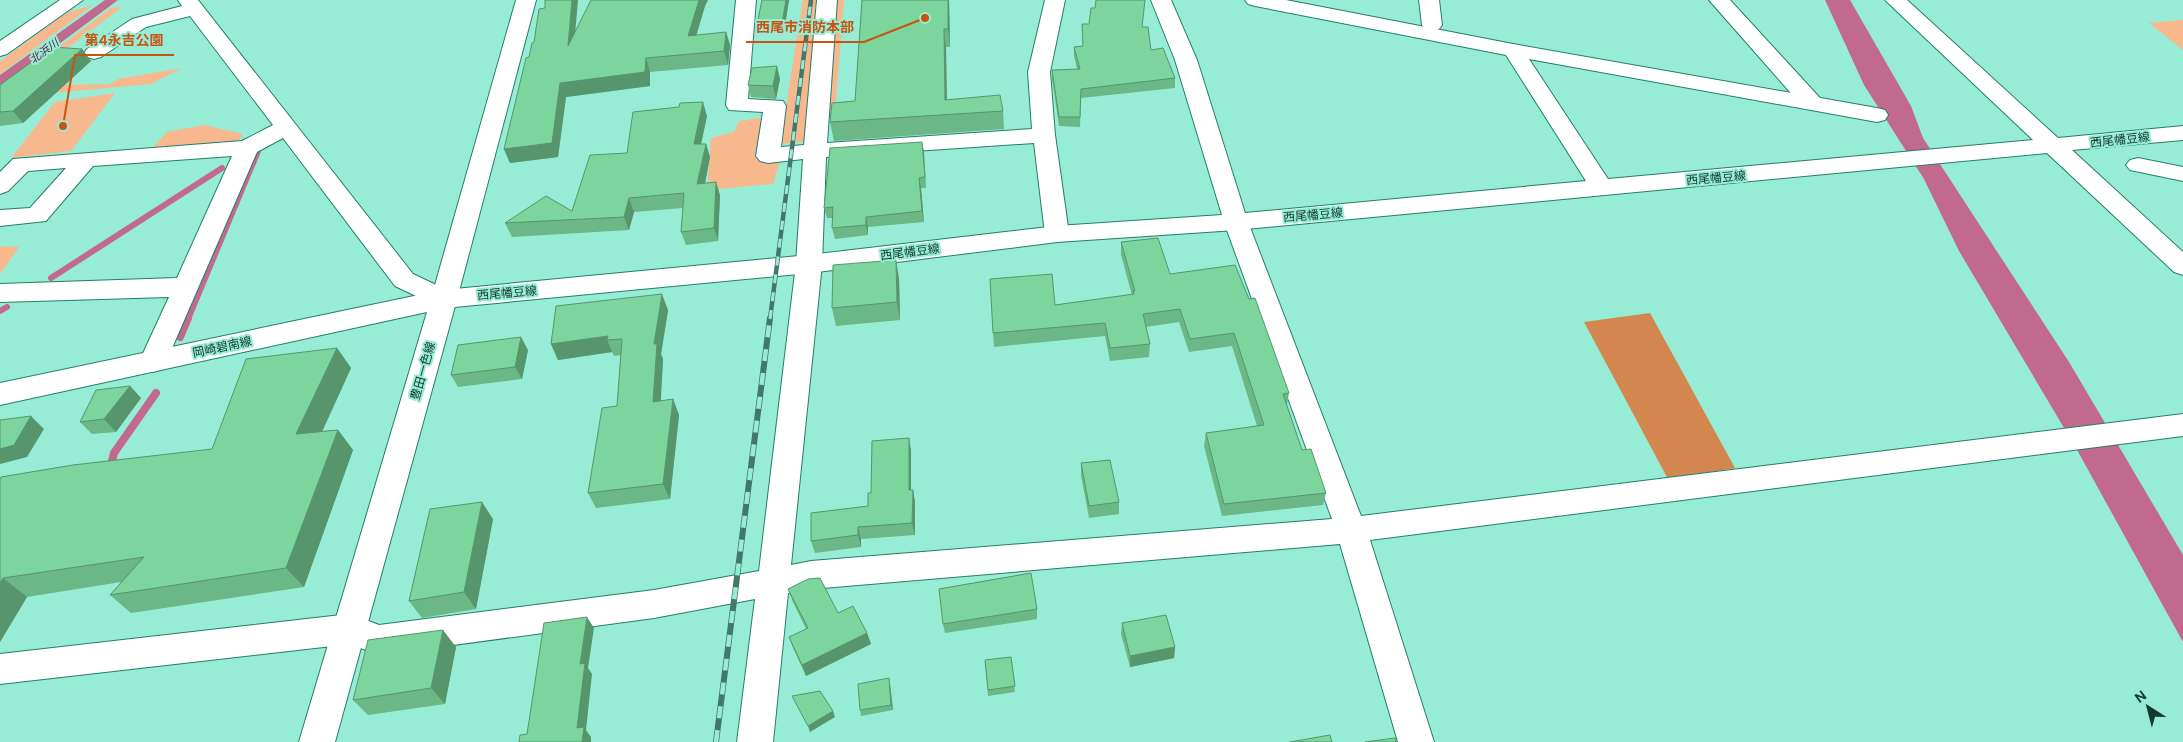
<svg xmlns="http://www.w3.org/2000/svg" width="2183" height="742" font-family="'DM Sans','Noto Sans JP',sans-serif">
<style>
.green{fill:#f8b88d}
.forest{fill:#d4864f}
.water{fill:#c16a8e}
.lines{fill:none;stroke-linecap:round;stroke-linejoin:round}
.stream-far1{stroke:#c16a8e;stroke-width:6}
.stream{stroke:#c16a8e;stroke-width:8}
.street-casing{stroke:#237e6a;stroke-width:2}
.secondary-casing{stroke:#237e6a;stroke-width:2}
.primary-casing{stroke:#237e6a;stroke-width:2}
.street{fill:#fff;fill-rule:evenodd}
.secondary{fill:#fff;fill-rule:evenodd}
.primary{fill:#fff;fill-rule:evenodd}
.rail-far1-casing{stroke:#427769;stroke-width:4.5}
.rail-casing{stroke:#427769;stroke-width:6}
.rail-far1{stroke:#97ecd5;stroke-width:3;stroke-dasharray:9;stroke-linecap:butt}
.rail{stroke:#97ecd5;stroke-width:4.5;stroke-dasharray:12;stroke-linecap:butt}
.wall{fill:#6bb786}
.shaded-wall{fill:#57956d}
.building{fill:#7cd59c;stroke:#57956d}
.labels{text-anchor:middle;stroke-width:4;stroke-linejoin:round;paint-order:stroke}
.far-water-label{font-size:11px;font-style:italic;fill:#66163e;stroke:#97ecd5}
.street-label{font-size:12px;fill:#14382f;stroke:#97ecd5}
.leader{fill:none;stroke:#c85411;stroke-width:2}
.callout-dot{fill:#c85411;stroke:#97ecd5;stroke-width:2}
.callout-label{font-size:14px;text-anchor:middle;font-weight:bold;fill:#c85411;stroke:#97ecd5;stroke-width:4;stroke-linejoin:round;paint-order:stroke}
</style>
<rect width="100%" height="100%" fill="#97ecd5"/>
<path class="green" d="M803 0H824L810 141 780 144Z
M836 0H844L835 112 825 114Z
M93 5 0 74V61L68 12Z
M122 7 0 99V91L111 8Z
M2183 20V50L2149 23Z
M182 68 151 84 51 93 62 85 110 84 118 79Z
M115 93 71 151 11 158 55 102Z
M765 117 754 155 780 161 773 184 707 190 711 138 734 132 739 121Z
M204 125 243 134 238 141 152 148 167 132Z
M0 246 19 247 0 274Z"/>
<path class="forest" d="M1650 313 1735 468 1668 479 1584 322Z"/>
<path class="water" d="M105 0H118L0 88V75Z
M1825 0H1850L1911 106 1923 138 2069 362 2183 555V642L2076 448 1959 251 1924 179 1864 85Z"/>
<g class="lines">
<path class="stream-far1" d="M51 278 222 168
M0 311 7 307
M188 319 258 151"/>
<path class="stream" d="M180 337 188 318
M110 469 114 453 156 393"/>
<g class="street-casing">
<path id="street" d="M60 0H83L7 54 0 56V41Z
M178 0H198L413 274 453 293 457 299 453 305 444 308 435 305 395 286 283 138 257 152 163 369 153 372 143 369 139 362 169 297 0 302V284L177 278 232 156 93 166 46 221 0 226V210L30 208 66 168 28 171 8 191 0 194V172L13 159 242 141 273 125 190 16 146 27 101 57 94 59 87 57 84 53 87 49 132 19 182 6Z
M736 0H756L748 99 783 101 786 106 781 147 804 145 817 0H837L827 143 1032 129 1028 72 1045 0H1065L1050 72 1055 135 1069 234 1066 240 1057 242 1048 240 1045 234 1034 143 826 157 822 264 791 565 811 561 1332 519 1224 222 1227 216 1236 214 1245 216 1248 222 1361 516 2183 414V436L1370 540 1434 742H1398L1340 544 811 589 788 593 773 742H737L755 599 654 618 379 655 350 644 0 684V654L350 614 379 625 654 590 759 571 796 264 803 159 768 163 760 161 756 156 763 112 729 110 726 105Z
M1419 0H1439L1442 25 1439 29 1432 31 1425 29 1422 25Z
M1709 0H1730L1819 97 1822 102 1819 107 1811 109 1803 107Z"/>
</g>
<g class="secondary-casing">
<path id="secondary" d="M1151 0H1171L1197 60 1245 213 1586 181 1506 55 1255 6 1248 4 1245 0H1286L1513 44 1877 108 1885 110 1888 115 1885 120 1877 122 1529 59 1608 179 2033 140 1885 0H1907L2058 138 2183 126V140L2072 150 2183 252V275L2174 272 2047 153 1236 230 1057 242 809 273 444 308 435 305 431 299 435 293 444 290 809 255 1057 226 1222 215 1175 60Z
M2138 158 2183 167V181L2130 170 2126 165 2130 160Z"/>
</g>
<g class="primary-casing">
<path id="primary" d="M516 0H536L457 299 335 742H299L427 312 0 405V383L433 292Z"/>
</g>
<use href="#street" class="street"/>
<use href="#secondary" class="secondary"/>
<use href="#primary" class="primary"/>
<g class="rail-far1-casing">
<path id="rail-far1" d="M770 319 811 0"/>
</g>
<g class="rail-casing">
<path id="rail" d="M716 742 770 318"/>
</g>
<use href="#rail-far1" class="rail-far1"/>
<use href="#rail" class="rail"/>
</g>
<path class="wall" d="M762 0H789L784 32 759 33 757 24Z
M862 0H949L950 47H946L947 100 1003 111 1004 129 834 141 830 122 855 101Z
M705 6 696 35 726 32 730 45 728 65 650 72V86L566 97 558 157 510 163 504 149 534 42 576 30Z
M1082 24 1143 27 1151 50 1175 78V88L1081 98 1080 127 1059 126 1052 79V70L1077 69 1074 56V47L1083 46Z
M82 49 91 61 23 123 0 126V85Z
M780 79 776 99 751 97 748 85Z
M707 116 701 144H706L710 157 705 183 720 195 718 241 686 245 681 232 683 208 634 212 629 230 512 237 505 223 572 211 627 153Z
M922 142 926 188H921L924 222 868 227V235L835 239 832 228V218H827L824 208Z
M1121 242 1170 274 1249 299 1289 393 1287 405 1302 450 1326 493 1323 505 1222 516 1204 446 1206 433 1257 426 1232 346 1189 352 1179 322 1146 327 1150 344 1149 357 1110 361 1105 336 994 347 993 333 1055 305 1132 295 1121 255Z
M899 278 900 320 836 326 832 308Z
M668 310 661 354 663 359 660 401 673 399 679 415 670 499 596 508 588 493 617 406 621 355 614 356 612 352 558 360 551 344Z
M337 348 351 368 322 431 338 430 353 450 304 587 131 613 110 595 121 582 27 597 0 642V479L212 449Z
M528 350 522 379 458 387 451 375Z
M130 386 141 398 116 432 92 434 80 422Z
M911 450V490H913L915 502V535L861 539V547L815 553 811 541 868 506 871 493Z
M1081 463 1119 502V514L1089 518 1081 475Z
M493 519 476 609 422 618 409 601Z
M788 589 838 613 867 633 871 644 806 676 793 648 789 637 806 629 792 600Z
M1037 609V619L945 633 943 624Z
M1122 623 1175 647 1174 658 1130 667 1121 634Z
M456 647 445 704 368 715 353 700Z
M1011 657 1015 692 988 696 985 660Z
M890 684 893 710 861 716 860 710Z"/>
<path class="shaded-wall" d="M572 0H578L573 59 568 46Z
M699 0H708L705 6 692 50 688 36Z
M786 0H789L784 32 782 23Z
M948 0H949L950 47 948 29Z
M944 29 946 47 947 114 945 100Z
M726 32 730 45 728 65 724 51Z
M82 49 91 61 23 123 13 111Z
M646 58 650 72V86L566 97 558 157 510 163 504 149 560 83Z
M777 66 780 79 776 99 773 86Z
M703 102 707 116 698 158 694 144Z
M922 142 924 152 926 188 925 177Z
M706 144 710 157 702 198 697 184Z
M919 178 921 188 924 222 922 211Z
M716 182 720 195 718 241 714 228Z
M629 198 634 212 629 230 624 217Z
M866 217 868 227V235L866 225Z
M896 260 899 278 900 320 897 302Z
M662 294 668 310 661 354 663 359 660 417 653 402 654 344Z
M608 336 607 340 612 352 558 360 551 344Z
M521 337 528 350 522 379 515 367Z
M337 348 351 368 312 454 296 434Z
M130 386 141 398 116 432 104 419Z
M673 399 679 415 670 499 663 484Z
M31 416 44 429 27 457 0 464V449Z
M338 430 353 450 304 587 286 568Z
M909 438 911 450V502L909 490Z
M913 490 915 502V535L912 523Z
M482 502 493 519 476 609 464 592Z
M858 527 861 539V547L858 535Z
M3 578 27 597 0 642V583Z
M587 617 594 628 588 668 592 674 586 730 591 737V742H582L577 728 580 664Z
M443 630 456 647 445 704 431 688Z
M867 633 871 644 806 676 802 665Z
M1175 647 1174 658 1130 667V656Z
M889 678 890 684 893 710 891 705Z
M833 711 835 717 810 732 808 726Z"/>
<path class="building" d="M545 0H572L568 46 591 0H699L688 36 726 32 724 51 646 58 645 72 560 83 552 143 504 149 526 58 529 57 532 43 534 42 539 9 545 8Z
M762 0H786L782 23 757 24Z
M862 0H948V29H944L945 100 1000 95 1003 111 830 122 832 103 855 101Z
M1096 0H1145L1142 27H1148L1151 50 1163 48 1175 78 1081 89 1080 117H1059L1052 70 1080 69 1074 47 1083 46 1082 24H1089L1091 8H1095Z
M52 47 82 49 13 111 0 112V85Z
M777 66 773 86 748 85 752 68Z
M703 102 694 144H706L697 184 716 182 714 228 681 232 684 193 629 198 624 217 505 223 546 196 572 211 590 155 627 153 633 112 679 107 680 103Z
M922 142 925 177 919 178 922 211 866 217V225L832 228 833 207 824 208 830 148Z
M1158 238 1170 274 1235 265 1249 299 1255 298 1289 393 1283 394 1302 450 1311 449 1326 493 1224 504 1206 433 1264 425 1234 333 1190 339 1180 309 1143 314 1150 344 1110 348 1105 323 993 333 990 279 1052 274 1055 305 1134 294 1133 291H1135L1121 242Z
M896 260 897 302 832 308 833 265Z
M662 294 654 344H657L653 402 673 399 663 484 588 493 602 408 617 406 622 339 607 340 608 336 551 344 556 306Z
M521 337 515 367 451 375 458 345Z
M337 348 296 434 338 430 286 568 110 595 144 557 3 578 0 583V479L1 477 73 465 212 449 246 359Z
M130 386 104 419 80 422 96 390Z
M31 416 14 445 0 449V420Z
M909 438V490H913L912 523 858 527V535L811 541V513L868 506V493H871L872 441Z
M1110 460 1119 502 1089 506 1081 463Z
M482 502 464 592 409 601 430 509Z
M1031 573 1037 609 943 624 939 589Z
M820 578 838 613 853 606 867 633 802 665 789 637 808 628 788 589 808 579Z
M1166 615 1175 647 1130 656 1122 623Z
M587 617 580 664 585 663 577 728 584 727 582 742H519L520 735 527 734 544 623Z
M443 630 431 688 353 700 368 640Z
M1011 657 1015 686 988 690 985 660Z
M889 678 891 705 860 710 858 684Z
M820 691 833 711 808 726 792 696Z
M1330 735 1332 742H1290Z
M1395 738 1396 742H1365Z"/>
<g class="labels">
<g class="far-water-label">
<text transform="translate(44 51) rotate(-37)" y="4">北浜川</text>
</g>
<g class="street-label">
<text transform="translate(2120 140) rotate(-6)" y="4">西尾幡豆線</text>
<text transform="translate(1716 178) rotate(-5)" y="4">西尾幡豆線</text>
<text transform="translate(1313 215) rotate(-5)" y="4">西尾幡豆線</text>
<text transform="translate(910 252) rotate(-7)" y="4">西尾幡豆線</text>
<text transform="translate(507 293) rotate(-5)" y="4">西尾幡豆線</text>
<text transform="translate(222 347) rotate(-12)" y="4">岡崎碧南線</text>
<text transform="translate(423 371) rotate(-74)" y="4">豊田一色線</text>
</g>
</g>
<path class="leader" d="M925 18L864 42H746M63 126L75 55H174"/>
<g class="callout-dot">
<circle cx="925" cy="18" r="5"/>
<circle cx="63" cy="126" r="5"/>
</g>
<g class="callout-label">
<text x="805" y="32">西尾市消防本部</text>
<text x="124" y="45">第4永吉公園</text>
</g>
<g transform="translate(2148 707) rotate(324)" stroke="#97ecd5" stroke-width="4" paint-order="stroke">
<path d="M0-4L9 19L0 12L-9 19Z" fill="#14382f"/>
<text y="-8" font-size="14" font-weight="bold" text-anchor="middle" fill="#14382f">N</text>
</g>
</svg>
